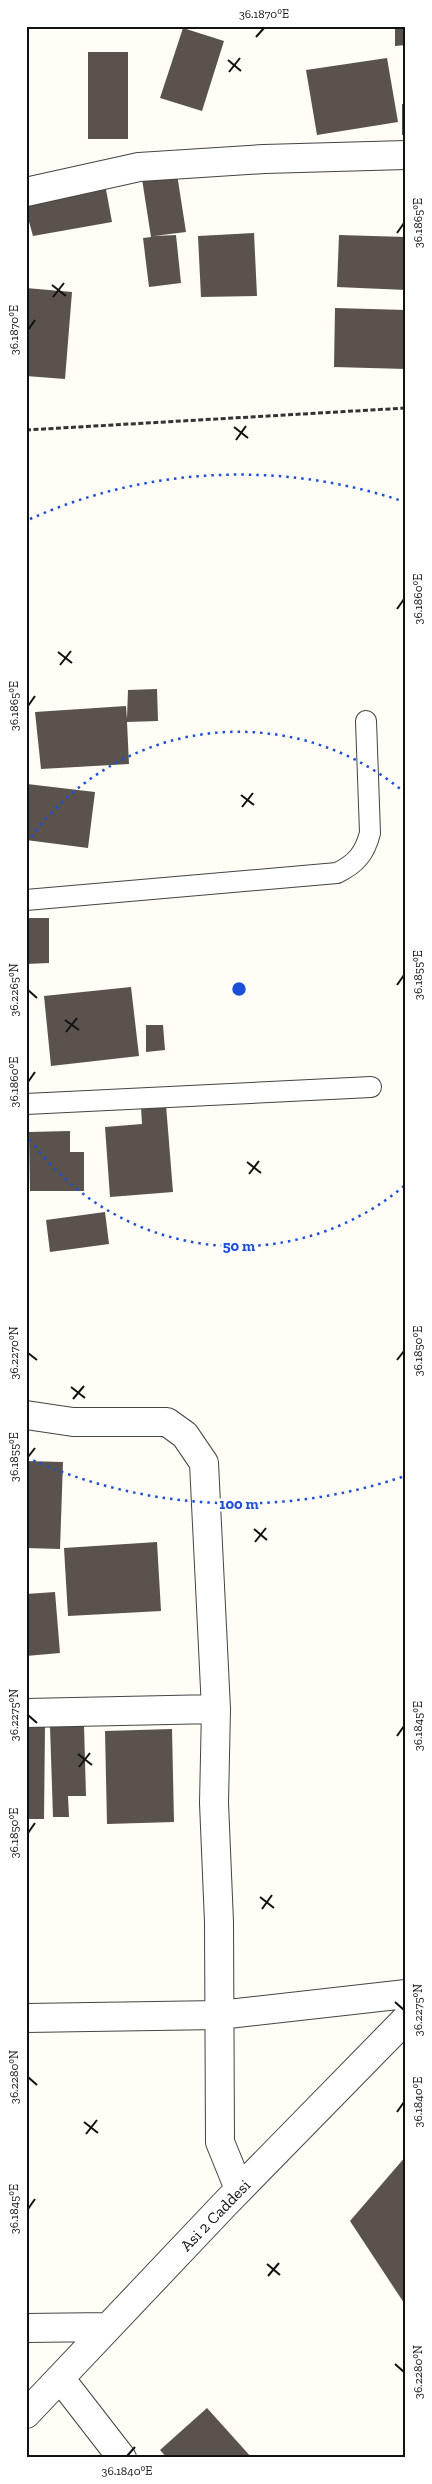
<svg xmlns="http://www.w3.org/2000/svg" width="432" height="2484" font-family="'Zilla Slab',serif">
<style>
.building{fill:#5a524d}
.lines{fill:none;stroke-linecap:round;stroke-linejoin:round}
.service-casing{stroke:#444;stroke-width:22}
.minor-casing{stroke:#444;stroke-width:30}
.path{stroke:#333;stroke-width:3;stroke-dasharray:5 2.5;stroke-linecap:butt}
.service{stroke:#fff;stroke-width:20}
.minor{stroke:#fff;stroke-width:28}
.ticks{fill:none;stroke:#111;stroke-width:2}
.ring{fill:none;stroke:#1d4ed8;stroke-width:2.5;stroke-dasharray:2.5 5}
.labels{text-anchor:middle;stroke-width:5;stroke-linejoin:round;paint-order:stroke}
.street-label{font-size:16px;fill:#111;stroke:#fff}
.centre{fill:#1d4ed8;stroke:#fff;stroke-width:2.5}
.ring-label{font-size:15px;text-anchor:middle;font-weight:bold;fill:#1d4ed8;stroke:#fff;stroke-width:5;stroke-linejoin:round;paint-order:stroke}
.neatline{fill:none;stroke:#111;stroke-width:2}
.ticks-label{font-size:12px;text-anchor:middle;fill:#111}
</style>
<rect width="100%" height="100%" fill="#fffdf5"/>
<path class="building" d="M395 26H406V45L395 46Z
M183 28 224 41 202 111 160 98Z
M88 52H128V139H88Z
M387 58 398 122 317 135 306 70Z
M402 104H406V135H402Z
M177 174 186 232 154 236 176 235 181 283 149 287 143 238 151 237 142 179Z
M105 184 112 222 33 236 26 211V200Z
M254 233 257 296 201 297 198 236Z
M339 235 406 237V290L337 287Z
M26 288 72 292 65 379 26 376Z
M335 308 406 310V369L334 367Z
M157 689 158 721 127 722 129 764 41 769 35 712 126 706 127 719 128 690Z
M27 784 95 792 88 848 26 840Z
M26 918H49V963L26 964Z
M131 987 139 1056 51 1066 44 996Z
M146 1025H163L165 1050 146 1052Z
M166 1105 173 1192 110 1197 105 1127 142 1124 141 1107Z
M70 1131V1152H84V1191H30L29 1132Z
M105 1212 109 1244 50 1252 46 1220Z
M26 1461 63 1462 60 1549 26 1548Z
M157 1542 161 1611 68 1616 64 1548Z
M55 1592 60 1653 26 1656V1594Z
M26 1725H45L44 1819H26Z
M84 1725 86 1796H68L69 1817H53L50 1726Z
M172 1729 174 1822 107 1824 105 1731Z
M406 2156V2306L350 2221Z
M207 2408 252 2458H167L160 2450Z"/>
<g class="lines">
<g class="service-casing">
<path id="service" d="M26 900 337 873C356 864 365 853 370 833L366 721
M26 1104 371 1087"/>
</g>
<g class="minor-casing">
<path id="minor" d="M26 192 139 167 264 159 406 155
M26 1415 73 1422H167L185 1435 204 1463 216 1709 214 1803 219 1922 220 2142 239 2189
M26 1713 216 1709
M26 2018 219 2015 406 1994
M26 2328 108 2327
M60 2378 122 2458
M26 2414 224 2205 406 2019"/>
</g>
<path class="path" d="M26 430 406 408"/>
<use href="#service" class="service"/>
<use href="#minor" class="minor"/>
</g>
<path class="ticks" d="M256 37 264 28M228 60 241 71M229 72 240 58M397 233 404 223M52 285 66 296M53 297 64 283M28 330 35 320M234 427 248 438M236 440 246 426M397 609 404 599M58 652 72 663M60 665 71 651M28 706 35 696M241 795 254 805M242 807 253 793M397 985 404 975M28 990 37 998M65 1020 79 1030M66 1032 77 1018M28 1082 35 1072M247 1162 261 1173M249 1174 259 1161M28 1353 37 1360M397 1360 404 1351M71 1387 85 1398M73 1399 84 1386M28 1457 35 1448M254 1529 267 1540M255 1542 266 1528M28 1715 37 1723M397 1736 404 1726M78 1754 92 1765M79 1767 90 1753M28 1833 35 1823M260 1897 274 1908M262 1909 272 1895M395 2002 404 2010M28 2077 37 2085M397 2112 404 2102M84 2122 98 2133M86 2134 97 2120M28 2209 35 2199M267 2264 280 2275M268 2276 279 2263M395 2364 404 2372M127 2456 135 2447"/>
<g class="ring">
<path d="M404 1186A257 257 0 0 1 27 1135M27 843A257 257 0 0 1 404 792"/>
<path d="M402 1477A515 515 0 0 1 30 1459M30 519A515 515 0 0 1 402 501"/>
</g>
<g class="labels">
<g class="street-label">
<text transform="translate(215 2215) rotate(-46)" y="6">Asi 2 Caddesi</text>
</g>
</g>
<circle cx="239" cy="989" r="8" class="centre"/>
<g class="ring-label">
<text x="239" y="1251">50 m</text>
<text x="239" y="1509">100 m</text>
</g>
<rect width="432" height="2484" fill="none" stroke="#ffffff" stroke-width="55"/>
<rect x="28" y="28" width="376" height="2428" class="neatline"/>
<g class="ticks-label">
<text x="264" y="18">36.1870°E</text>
<text transform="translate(418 223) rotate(-90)" y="4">36.1865°E</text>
<text transform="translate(14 330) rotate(-90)" y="4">36.1870°E</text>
<text transform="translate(418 599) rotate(-90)" y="4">36.1860°E</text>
<text transform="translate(14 706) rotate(-90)" y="4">36.1865°E</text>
<text transform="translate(418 975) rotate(-90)" y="4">36.1855°E</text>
<text transform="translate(14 990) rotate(-90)" y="4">36.2265°N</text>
<text transform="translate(14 1082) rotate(-90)" y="4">36.1860°E</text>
<text transform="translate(418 1351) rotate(-90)" y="4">36.1850°E</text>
<text transform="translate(14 1353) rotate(-90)" y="4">36.2270°N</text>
<text transform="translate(14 1457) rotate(-90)" y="4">36.1855°E</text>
<text transform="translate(14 1715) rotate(-90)" y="4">36.2275°N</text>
<text transform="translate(418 1726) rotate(-90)" y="4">36.1845°E</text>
<text transform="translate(14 1833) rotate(-90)" y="4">36.1850°E</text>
<text transform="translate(418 2010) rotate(-90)" y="4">36.2275°N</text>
<text transform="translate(14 2077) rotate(-90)" y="4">36.2280°N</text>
<text transform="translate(418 2102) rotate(-90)" y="4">36.1840°E</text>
<text transform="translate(14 2209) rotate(-90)" y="4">36.1845°E</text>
<text transform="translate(418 2372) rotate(-90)" y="4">36.2280°N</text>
<text x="127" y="2475">36.1840°E</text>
</g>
</svg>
